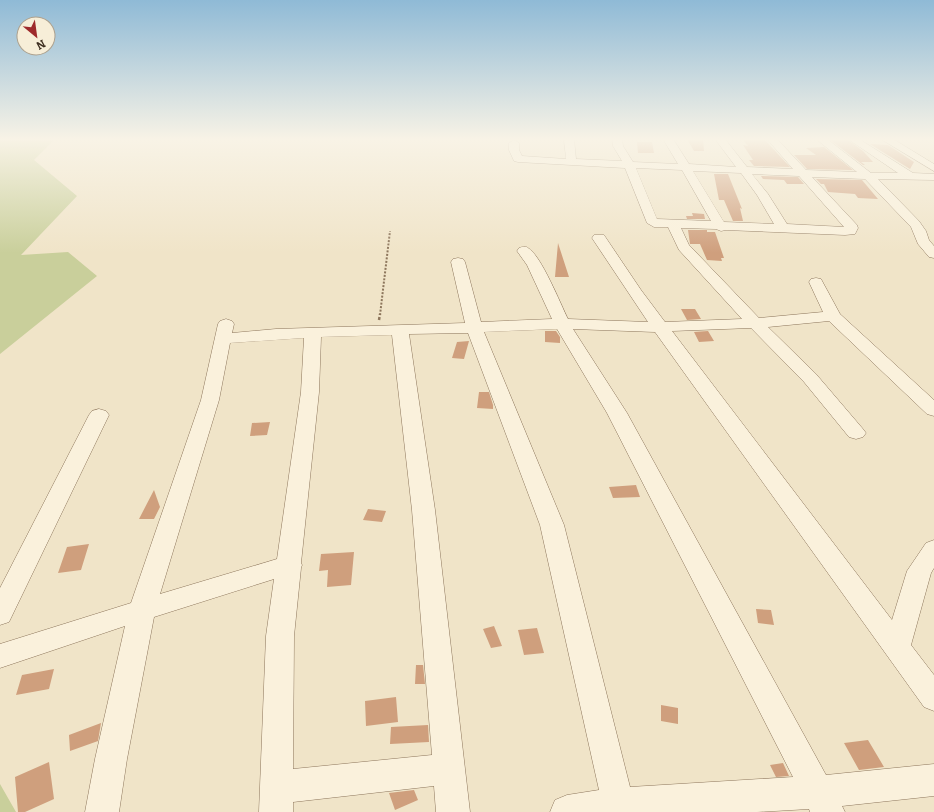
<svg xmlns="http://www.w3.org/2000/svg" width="934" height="812" font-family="Bitter,serif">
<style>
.green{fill:#c9cf9b}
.building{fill:#cf9f7d}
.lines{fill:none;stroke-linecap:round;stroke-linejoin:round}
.minor-casing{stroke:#8d765c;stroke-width:1}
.path-far1{stroke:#8d765c;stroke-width:2;stroke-dasharray:2 1.5;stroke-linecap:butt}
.path{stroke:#8d765c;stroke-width:2.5;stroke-dasharray:3 2;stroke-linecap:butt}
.minor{fill:#faf1dc;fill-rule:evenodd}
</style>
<rect width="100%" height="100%" fill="#f0e4c8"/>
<path class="green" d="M0 139H55L34 160 77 196 21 255 68 252 97 276 0 354Z
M0 784 16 812H0Z"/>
<path class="building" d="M687 139H703L704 151H694Z
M829 139H847L863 151 873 162H861L865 165H863Z
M743 140H765L790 167 754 166 749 160H753L743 145 748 146Z
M637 142H652L654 153H638Z
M870 144 888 145 914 162 910 169Z
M824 147 853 170 807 169 794 155H816L806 148Z
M714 174H728L742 209 740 208 743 221H733L724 200H719Z
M761 176 798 177 804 184H787L784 180 763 179Z
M816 179 862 180 878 199 858 198 855 194 828 192 824 184H821Z
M692 213 704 214 705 219H687L686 216H693Z
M688 230H707V232H715L724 258H721L722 261 707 260 700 244H690Z
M558 243 569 277H555Z
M681 309H695L701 319 687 320Z
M545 331H556L560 337V343L545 342Z
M708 331 714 341 699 342 694 332Z
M469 341 464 359 452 358 457 342Z
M479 392H489L493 405V409L477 408Z
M270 422 267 435 250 436 252 423Z
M636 485 640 497 613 498 609 487Z
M154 490 160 507 154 519H139Z
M368 509 386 511 382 522 363 520Z
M89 544 81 570 58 573 67 547Z
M354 552 351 585 327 587 328 570 319 571 321 554Z
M756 609 771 610 774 625 758 623Z
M494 626 502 646 491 648 483 629Z
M537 628 544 653 524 655 518 630Z
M416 665H423L425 684H415Z
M54 669 49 689 16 695 22 675Z
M396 697 398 722 366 726 365 701Z
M661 705 678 708V724L661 721Z
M101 723 98 741 70 751 69 735Z
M428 725 429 742 390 744 391 727Z
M868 740 884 767 859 770 844 743Z
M49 762 54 799 25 812H18L15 777Z
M783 763 789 776 776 777 770 765Z
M414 790 418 800 395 810 389 793Z"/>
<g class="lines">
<g class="minor-casing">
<path id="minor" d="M564 139H574L576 159 622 161 613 146 612 139H622L623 146 633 162 678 164 663 139H673L689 164 736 167 715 139H725L747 167 793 169 767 139H777L806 170 857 172 816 139H827L871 173H898L848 139H859L913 173 934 174V180L878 179 919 221 926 231 929 240 934 246V258L929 257 918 244 911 227 865 179 812 177 857 225 858 228 855 234 845 235 726 230 721 231 716 229 681 228 689 245 759 318 823 312 809 282 811 279 816 278 821 279 840 314 934 400V416L927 414 829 321 768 327 816 374 863 429 866 433 863 437 856 439 849 437 804 382 751 328 672 331 892 620 907 571 926 543 934 540V568L931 573 911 645 934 675V711L924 707 655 332 573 329 627 413 826 775 934 764V796L842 806 845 812H810L809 809 757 812H550L555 800 567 795 599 790 540 525 468 333 409 334 435 510 470 812H436L434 786 293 802V812H259L266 636 274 579 154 617 127 759 119 812H85L95 759 125 626 0 668V644L131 603 201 400 218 324 220 321 226 319 232 321 234 324 232 333 276 329 465 323 451 262 453 259 458 258 463 259 465 262 481 322 552 319 527 265 517 251 519 248C522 247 526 246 528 248 541 255 561 305 568 319L648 322 592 238 594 235H604L641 290 665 322 742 319 679 250 668 227H654L647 223 625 168 518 162 514 161 509 150V143L514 140 519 143V150L522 156 566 159ZM636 168 682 170 711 221 657 219ZM693 171 741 173 757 195 774 224 724 222ZM752 174 799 176 844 227 787 224 768 194ZM557 329 607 413 793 777 630 787 564 525 484 332ZM392 335 412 510 432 755 293 769 294 636 301 568 302 565 301 563 319 392 321 337ZM304 338 301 392 277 559 160 594 219 400 230 343Z
M881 139H893L934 164V171Z
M99 409 106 411 109 415 9 622 0 625V588L89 415 92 411Z"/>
</g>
<path class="path-far1" d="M380 315 390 231"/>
<path class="path" d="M379 320 380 314"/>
<use href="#minor" class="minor"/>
</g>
<linearGradient id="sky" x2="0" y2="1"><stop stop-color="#8fbad6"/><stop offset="0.55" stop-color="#f8f3e6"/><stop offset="1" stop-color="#f8f3e6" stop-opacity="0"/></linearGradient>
<rect width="934" height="253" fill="url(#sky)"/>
<g transform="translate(36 36) rotate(151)"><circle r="19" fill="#f7eed8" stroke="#ada18e"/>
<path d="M0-3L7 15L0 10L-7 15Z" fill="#9e2a2b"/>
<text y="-6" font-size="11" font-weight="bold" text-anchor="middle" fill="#3d2e20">N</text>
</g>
</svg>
